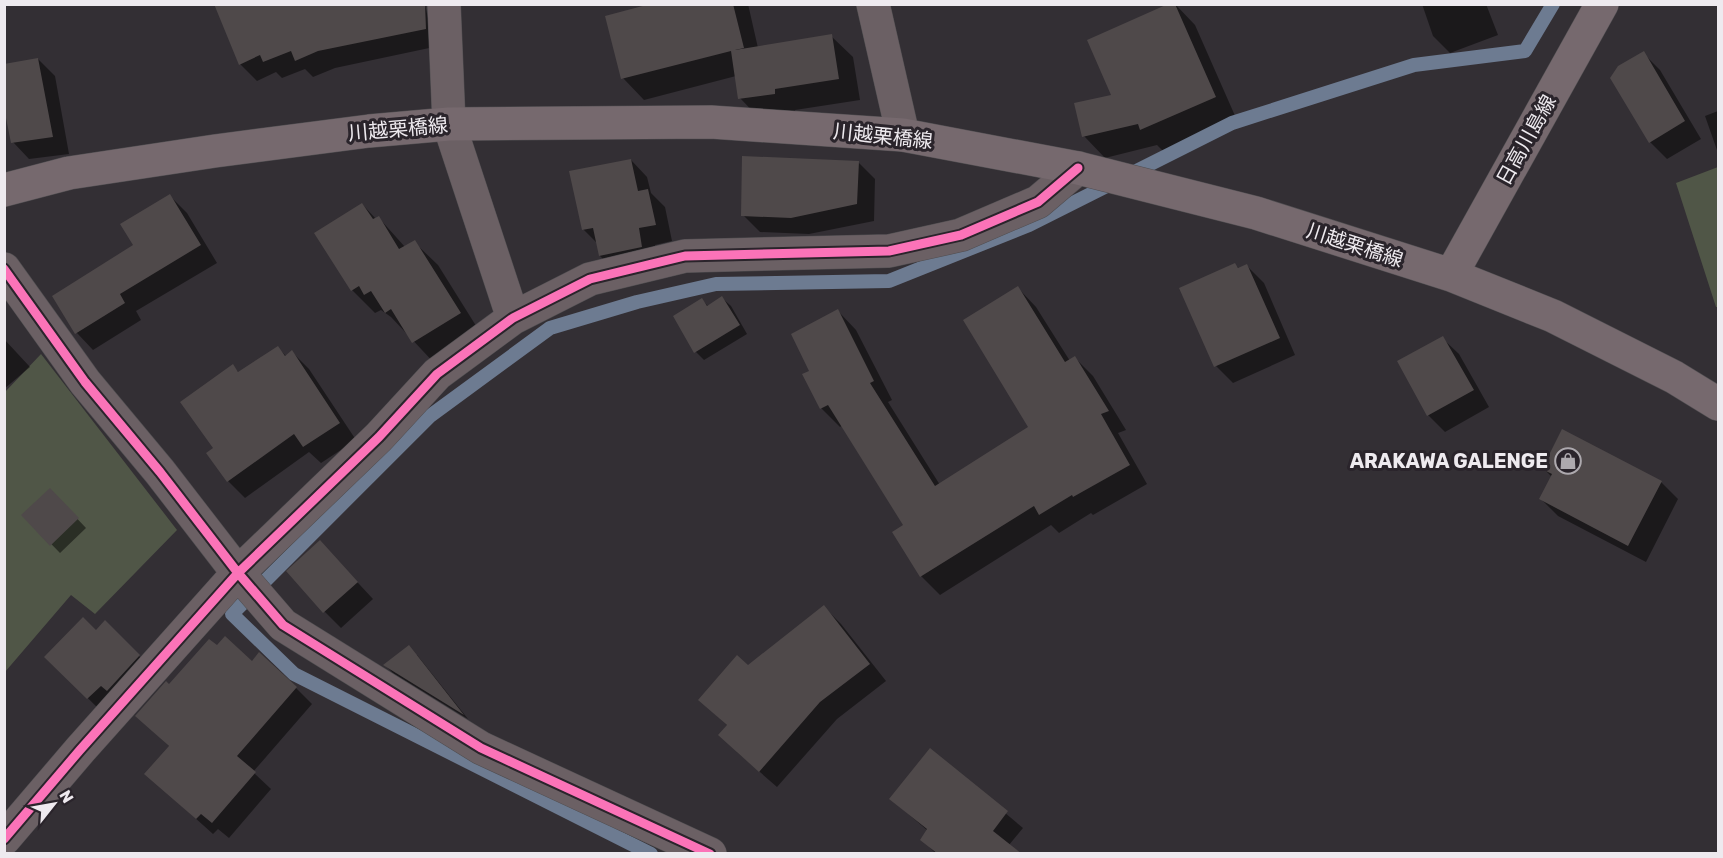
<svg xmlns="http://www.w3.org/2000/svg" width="1723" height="858" font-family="Rubik,'Noto Sans JP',sans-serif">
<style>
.green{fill:#505647}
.shadow{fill:#0007}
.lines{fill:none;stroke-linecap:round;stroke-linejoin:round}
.stream{stroke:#6d7b91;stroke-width:14}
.building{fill:#4f494a}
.street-casing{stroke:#504e51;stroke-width:34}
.primary-casing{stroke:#504e51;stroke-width:34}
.street{stroke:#6b6064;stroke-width:33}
.primary{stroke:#76696e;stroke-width:33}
.cycleway-casing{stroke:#2a242b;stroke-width:13}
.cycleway{stroke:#fb73b8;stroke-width:9}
.labels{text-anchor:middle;stroke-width:6;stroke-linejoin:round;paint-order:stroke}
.street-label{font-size:20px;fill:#eeeaef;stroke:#2a242b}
.poi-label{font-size:20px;font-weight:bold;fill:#eeeaef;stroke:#2a242b;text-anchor:end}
</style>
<rect width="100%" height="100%" fill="#332f34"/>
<path class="green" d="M1718 167V307H1716L1676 183Z
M41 354 177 530 95 614 71 595 5 672V392Z"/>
<path class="shadow" d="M238 4H425L434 47 335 68 313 77 305 69 282 78 276 72 257 81 240 64Z
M649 4H748L758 48 831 36 853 57 860 100 795 110 796 114 761 120 740 98 736 76 644 100 623 78Z
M1175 4 1195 25 1236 118 1163 151 1157 145 1105 158 1084 136Z
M1422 4H1486L1498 35 1450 53 1433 36Z
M1643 53 1660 70 1701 139 1667 159 1650 142Z
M38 59 55 76 69 154 29 159 13 142 6 110 4 111V65Z
M1718 111V153L1705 116Z
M631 160 647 177 651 193 665 207 672 241 655 245 658 264 617 273 600 256 597 243 583 229Z
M858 162 875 179 874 221 809 234 760 232 743 215Z
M170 196 187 213 217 263 136 311 141 320 93 350 77 333 54 297 135 246Z
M362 204 376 219 379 218 405 247 414 242 438 265 483 337 437 366 391 317 381 310 375 313 352 290Z
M1235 265 1240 269 1247 266 1264 283 1295 355 1233 383 1216 366 1181 289Z
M1018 288 1036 307 1070 361 1075 358 1093 376 1126 430 1118 433 1147 484 1093 515 1091 513 1059 533 1051 525 940 595 921 576 905 525 843 425 840 427 821 408 811 371 838 311 856 330 892 400 888 402 940 485 1030 428Z
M722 298 731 306 747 334 704 360 696 352 702 300 708 306Z
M1442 338 1459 354 1489 407 1445 432 1428 415Z
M4 339 30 367 4 389Z
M278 348 286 356 292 352 309 369 356 440 321 463 309 452 245 498 228 481 208 453 215 449 233 366 239 373Z
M1543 468 1661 482 1678 499 1646 562 1558 516 1541 499 1552 477Z
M50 490 86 528 60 553 23 515Z
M320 542 373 599 341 628 324 611Z
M824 607 841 624 886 681 837 719 777 787 737 752 728 726 700 700 748 667Z
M105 622 156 673 105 715 46 657 96 632Z
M217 648 296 688 312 704 253 772 271 789 229 838 218 829 213 834 146 774 170 747 137 716Z
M417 655 468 719 393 673 385 665Z
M930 750 1023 828 1009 845 1020 854H936L922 839 928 831 891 799Z"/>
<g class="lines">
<path class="stream" d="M651 854 294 674 232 614 430 416 550 328 637 302 716 284 889 281 1029 225 1232 123 1414 65 1525 51 1553 4"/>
</g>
<path class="building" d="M214 4H425L426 29 318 51 295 61 291 51 263 62 260 55 239 65Z
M650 4H733L744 48 735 50 832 34 839 79 775 89V94L738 99 731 51 621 79 605 16Z
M1168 4H1175L1216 97 1140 130 1138 124 1082 137 1074 103 1111 95 1087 40Z
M1644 51 1685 121 1649 143 1610 78 1618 66Z
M38 58 53 137 11 143 4 108V64Z
M742 156 859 161 857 204 791 218 741 216Z
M631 159 638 191 648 189 656 225 639 228 642 247 599 256 593 228 582 230 569 171Z
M170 194 201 245 120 294 125 303 75 334 52 296 133 245 120 224Z
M362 203 373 219 379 216 399 249 415 240 461 313 412 343 391 309 385 313 371 291 364 295 359 286 351 291 314 233Z
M1235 263 1238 268 1247 264 1280 338 1214 367 1179 288Z
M1018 286 1065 362 1075 356 1109 411 1101 414 1130 465 1073 497 1072 495 1039 515 1034 506 920 577 892 532 903 525 828 405 820 409 802 374 809 371 791 334 838 309 874 381 870 383 935 486 1028 427 963 320Z
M722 296 740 325 694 353 673 316 702 298 707 306Z
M1443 336 1474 390 1427 416 1397 361Z
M278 346 285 356 292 350 340 423 303 447 294 434 227 482 206 453 213 448 180 402 233 364 238 372Z
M1562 429 1662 481 1628 546 1539 499 1552 474 1542 469Z
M50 488 79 518 50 546 21 515Z
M320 540 358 582 323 613 286 571Z
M824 605 870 664 820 702 759 772 718 735 727 725 698 700 737 655 748 665Z
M83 617 96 630 105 620 140 655 107 691 101 686 87 699 44 657Z
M225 636 252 661 259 652 297 687 237 756 256 772 212 823 201 814 196 819 144 774 169 746 135 716 166 681 169 684 209 639 217 645Z
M409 645 464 715 383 665Z
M930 748 1008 811 993 831 1022 854H938L920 840 927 829 889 799Z"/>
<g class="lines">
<g class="street-casing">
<path id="street" d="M444 4 449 124 513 318
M873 4 903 135
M4 269 85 382 160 472 238 573 283 625 481 748 710 854
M4 839 80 750 238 573 379 437 437 374 513 318 590 279 685 256 889 251 961 235 1038 202 1078 168"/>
</g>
<g class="primary-casing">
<path id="primary" d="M4 190 69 173 215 151 369 131 449 124 711 122 903 135 1078 168 1256 213 1451 275 1553 316 1674 377 1718 404
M1451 275 1602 4"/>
</g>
<use href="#street" class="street"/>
<use href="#primary" class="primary"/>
<g class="cycleway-casing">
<path id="cycleway" d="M4 269 85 382 160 472 238 573 283 625 481 748 710 854
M4 839 80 750 238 573 379 437 437 374 513 318 590 279 685 256 889 251 961 235 1038 202 1078 168"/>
</g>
<use href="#cycleway" class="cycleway"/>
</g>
<defs>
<g id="shop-ring" transform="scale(1.35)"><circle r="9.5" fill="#2a242b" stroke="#ada9ae" stroke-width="1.5"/><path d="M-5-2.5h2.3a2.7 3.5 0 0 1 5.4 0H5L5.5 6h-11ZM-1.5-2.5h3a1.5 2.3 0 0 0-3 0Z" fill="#ada9ae"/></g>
</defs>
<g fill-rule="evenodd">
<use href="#shop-ring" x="1568" y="461"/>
</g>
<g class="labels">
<g class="street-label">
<text transform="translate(398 129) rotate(-5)" y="7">川越栗橋線</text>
<text transform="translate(883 136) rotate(6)" y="7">川越栗橋線</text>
<text transform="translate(1526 140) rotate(-61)" y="7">日高川島線</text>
<text transform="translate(1355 245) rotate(18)" y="7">川越栗橋線</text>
</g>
<g class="poi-label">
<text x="1548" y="468">ARAKAWA GALENGE</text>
</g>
</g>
<rect width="1723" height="858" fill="none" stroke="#eeeaef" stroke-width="12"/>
<g transform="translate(54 804) rotate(59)" stroke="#2a242b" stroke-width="4.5" paint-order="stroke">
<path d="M0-4.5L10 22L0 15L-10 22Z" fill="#eeeaef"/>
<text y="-9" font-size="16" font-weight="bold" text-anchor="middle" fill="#eeeaef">N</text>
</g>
</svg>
